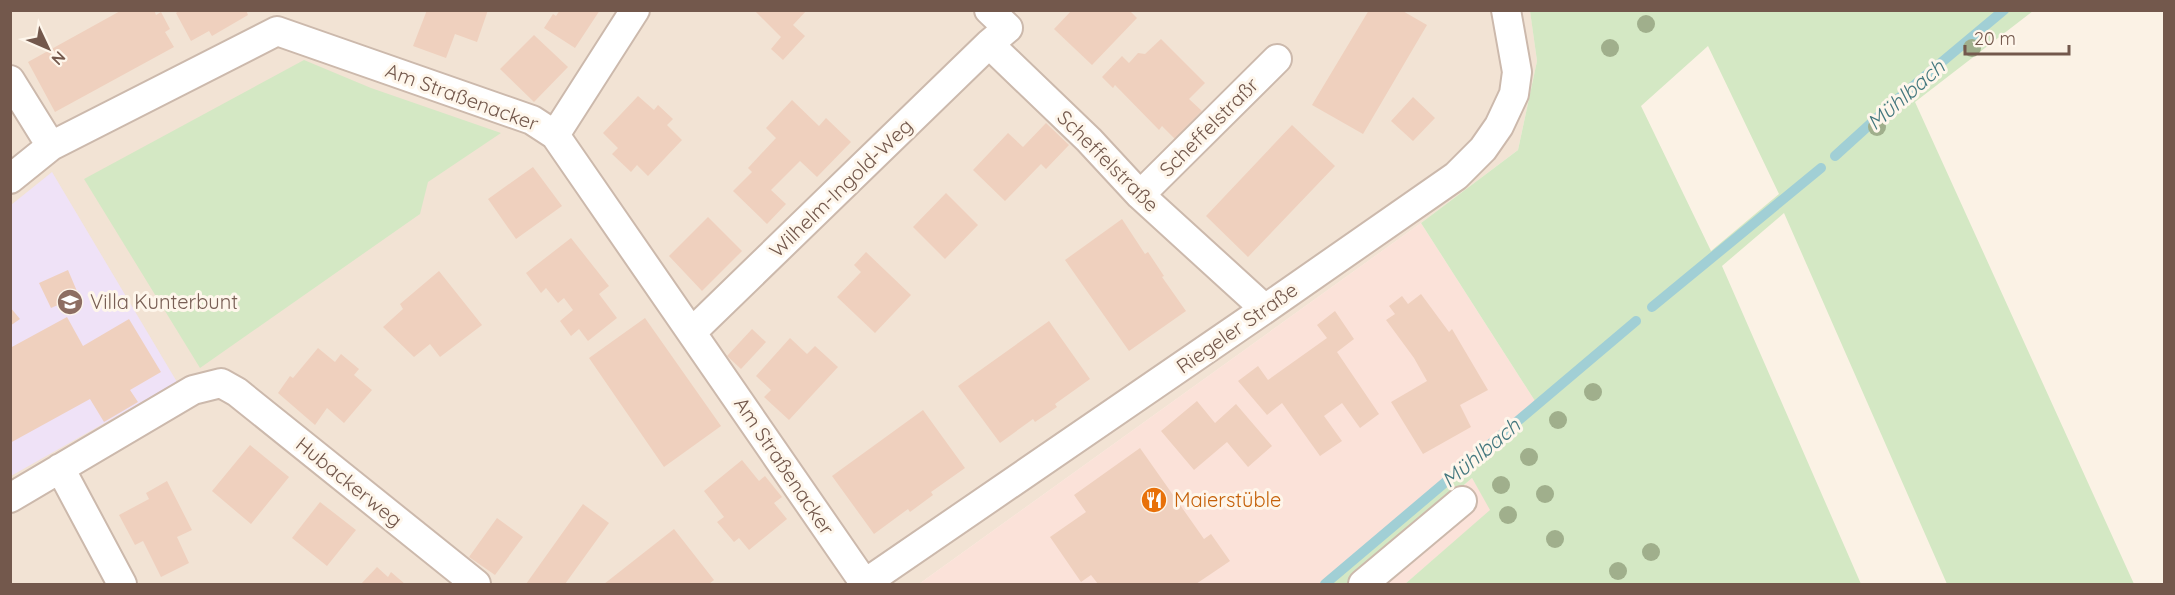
<svg xmlns="http://www.w3.org/2000/svg" width="2175" height="595" font-family="Quicksand,sans-serif">
<style>
.residential{fill:#f2e3d4}
.commercial{fill:#fbe2d9}
.education{fill:#efe2f7}
.green{fill:#d4e8c4;fill-rule:evenodd}
.lines{fill:none;stroke-linecap:round;stroke-linejoin:round}
.stream{stroke:#a1cfd5;stroke-width:10}
.building{fill:#efd0be}
.minor-casing{stroke:#ccb9ac;stroke-width:32}
.minor{stroke:#fff;stroke-width:28}
.tree{fill:#a0af8c}
.labels{text-anchor:middle;stroke-width:6;stroke-linejoin:round;paint-order:stroke}
.street-label{font-size:20px;fill:#73584c;stroke:#fef6eb}
.education-label{font-size:20px;fill:#785e54;stroke:#fef6eb;text-anchor:start}
.food-label{font-size:20px;fill:#c56008;stroke:#fef6eb;text-anchor:start}
.water-label{font-size:21px;font-style:italic;fill:#43777e;stroke:#fef6eb}
</style>
<rect width="100%" height="100%" fill="#fbf2e5"/>
<path class="residential" d="M1530 10 1537 61 1518 150 1421 223 919 584H11L10 11Z"/>
<path class="commercial" d="M1421 223 1535 401 1324 579 1329 584H919Z
M1472 478 1491 510 1405 584H1349Z"/>
<path class="education" d="M52 172 177 382 11 476V205Z"/>
<path class="green" d="M1530 11H2033L1915 102 2134 584H1947L1784 213 1722 266 1861 584H1405L1490 510 1472 478 1349 584H1329L1324 579 1535 401 1421 223 1518 150 1537 61ZM1708 46 1779 194 1711 251 1641 106Z
M304 60 371 88 501 133 428 182 420 214 200 368 84 179Z"/>
<g class="lines">
<path class="stream" d="M1835 156 1900 97 2004 10
M1652 307 1821 168
M1325 584 1636 321"/>
</g>
<path class="building" d="M122 10H154L156 15 161 12 170 29 165 32 174 47 55 112 28 62Z
M180 10H246L248 15 212 36 209 31 191 41 176 13Z
M427 10H488L477 42 455 34 446 58 413 46Z
M560 10H600L575 48 544 28 553 14 556 16Z
M754 10H807L793 25 805 36 783 60 771 49 781 37Z
M1072 10H1129L1137 18 1092 65 1054 29Z
M1369 10H1401L1427 25 1363 134 1312 105Z
M534 35 568 67 534 102 500 69Z
M1161 39 1205 83 1189 99 1202 111 1175 139 1162 126 1159 130 1115 85 1113 88 1102 77 1122 56 1129 63 1138 53 1145 54Z
M638 96 654 110 658 105 673 119 667 125 682 140 648 176 637 165 631 172 612 154 618 148 603 133Z
M1413 97 1435 118 1413 141 1391 121Z
M792 100 819 126 826 118 851 142 817 177 800 161 771 190 786 204 767 224 733 191 752 172 748 168 776 138 766 128Z
M1046 123 1069 145 1046 169 1041 164 1005 201 973 170 1008 133 1023 147Z
M1292 125 1335 166 1248 257 1206 216Z
M533 167 562 206 516 239 488 199Z
M946 193 978 225 945 259 913 227Z
M708 217 742 251 702 291 669 256Z
M1122 219 1145 254 1148 252 1164 276 1162 277 1186 311 1129 351 1065 260Z
M571 238 609 286 599 294 617 318 588 341 579 329 571 336 560 321 573 310 564 298 558 303 546 288 541 293 526 273Z
M866 252 911 295 875 333 837 297 861 272 854 265Z
M68 270 79 296 51 308 39 283Z
M439 271 482 325 440 357 430 344 414 357 383 327 403 309 400 304Z
M1421 294 1449 332 1452 329 1488 390 1460 405 1471 427 1423 454 1391 402 1427 381 1414 358 1386 320 1395 314 1389 306 1402 296 1408 304Z
M10 307 20 319 10 326Z
M1335 311 1354 339 1337 352 1379 414 1360 428 1342 403 1324 416 1342 441 1320 456 1282 403 1267 415 1238 381 1258 366 1268 380 1327 338 1317 325Z
M67 317 83 346 129 319 161 372 130 390 138 402 104 422 90 399 10 443V348Z
M645 318 721 426 664 467 589 358Z
M1049 321 1090 379 1055 404 1057 407 1035 422 1033 419 1000 443 958 386Z
M752 329 766 342 741 369 727 356Z
M790 338 807 354 815 346 838 367 789 420 764 397 771 390 756 376Z
M318 348 335 362 341 354 359 369 354 375 372 390 344 423 327 408 315 425 278 393 290 376 293 378Z
M1197 401 1215 423 1236 404 1272 446 1248 467 1227 442 1194 470 1161 431Z
M923 410 965 468 931 492 933 495 910 512 908 509 874 534 832 476Z
M250 445 289 477 251 524 212 491Z
M1140 448 1204 539 1211 534 1230 561 1196 584H1098L1091 575 1081 582 1050 537 1086 512 1074 495Z
M742 460 759 481 765 476 782 497 774 503 787 519 749 550 739 538 734 542 717 522 724 517 704 491Z
M167 481 192 530 177 537 189 563 161 577 143 541 135 545 119 515 149 499 146 493Z
M320 502 356 530 327 566 292 538Z
M583 504 609 523 565 584H526Z
M497 518 523 537 495 575 469 557Z
M674 529 714 580 709 584H604Z
M377 567 388 577 391 572 405 584H361Z"/>
<g class="lines">
<g class="minor-casing">
<path id="minor" d="M989 10 1008 28 989 44 1089 140 1140 195 1265 309
M10 80 51 146
M555 135 635 10
M10 179 51 146 277 31 532 120 555 135 865 584
M1140 195 1277 59
M692 332 989 44
M60 468 122 584
M10 498 193 390 221 383 237 392 476 584
M864 584 1265 309 1456 176 1483 149 1499 126 1514 94 1517 72 1506 10
M1363 584 1462 501"/>
</g>
<use href="#minor" class="minor"/>
</g>
<g class="tree">
<circle cx="1646" cy="24" r="9"/>
<circle cx="1610" cy="48" r="9"/>
<circle cx="1972" cy="48" r="9"/>
<circle cx="1877" cy="127" r="9"/>
<circle cx="1593" cy="392" r="9"/>
<circle cx="1558" cy="420" r="9"/>
<circle cx="1529" cy="457" r="9"/>
<circle cx="1501" cy="485" r="9"/>
<circle cx="1545" cy="494" r="9"/>
<circle cx="1508" cy="515" r="9"/>
<circle cx="1555" cy="539" r="9"/>
<circle cx="1651" cy="552" r="9"/>
<circle cx="1618" cy="571" r="9"/>
</g>
<defs>
<g id="school-disc" transform="scale(1.35)"><circle r="9.5" fill="#8d6e63" stroke="#fef6eb"/><path d="M0-5L7-2L0 1L-7-2ZM-4 1L0 2.5L4 1V4Q0 6-4 4Z" fill="#fff"/></g>
<g id="restaurant-disc" transform="scale(1.35)"><circle r="9.5" fill="#e8710a" stroke="#fef6eb"/><path d="M-5-6h1v4h1v-4h1v4h1v-4h1v5L-1.5 .5V6h-2V.5L-5-1ZM5-6V6H3V1.5H1.5Q1.5-4 5-6Z" fill="#fff"/></g>
</defs>
<g fill-rule="evenodd">
<use href="#school-disc" x="70" y="302"/>
<use href="#restaurant-disc" x="1154" y="500"/>
</g>
<g class="labels">
<g class="street-label">
<text transform="translate(462 97) rotate(20)" y="7">Am Straßenacker</text>
<text transform="translate(1209 127) rotate(-45)" y="7">Scheffelstraßr</text>
<text transform="translate(1108 161) rotate(45)" y="7">Scheffelstraße</text>
<text transform="translate(841 188) rotate(-44)" y="7">Wilhelm-Ingold-Weg</text>
<text transform="translate(1237 328) rotate(-35)" y="7">Riegeler Straße</text>
<text transform="translate(784 466) rotate(56)" y="7">Am Straßenacker</text>
<text transform="translate(349 482) rotate(39)" y="7">Hubackerweg</text>
</g>
<g class="education-label">
<text x="90" y="309">Villa Kunterbunt</text>
</g>
<g class="food-label">
<text x="1174" y="507">Maierstüble</text>
</g>
<g class="water-label">
<text transform="translate(1906 95) rotate(-41)" y="7">Mühlbach</text>
<text transform="translate(1481 453) rotate(-40)" y="7">Mühlbach</text>
</g>
</g>
<rect width="2175" height="595" fill="none" stroke="#73584c" stroke-width="24"/>
<g transform="translate(48 48) rotate(134)" stroke="#fef6eb" stroke-width="4.5" paint-order="stroke">
<path d="M0-4.5L10 22L0 15L-10 22Z" fill="#73584c"/>
<text y="-9" font-size="16" font-weight="bold" text-anchor="middle" fill="#73584c">N</text>
</g>
<path d="M1965 45v9h104v-9" fill="none" stroke="#73584c" stroke-width="3"/>
<text x="1974" y="45" font-size="18" fill="#73584c" stroke="#fef6eb" stroke-width="4.5" paint-order="stroke">20 m</text>
</svg>
